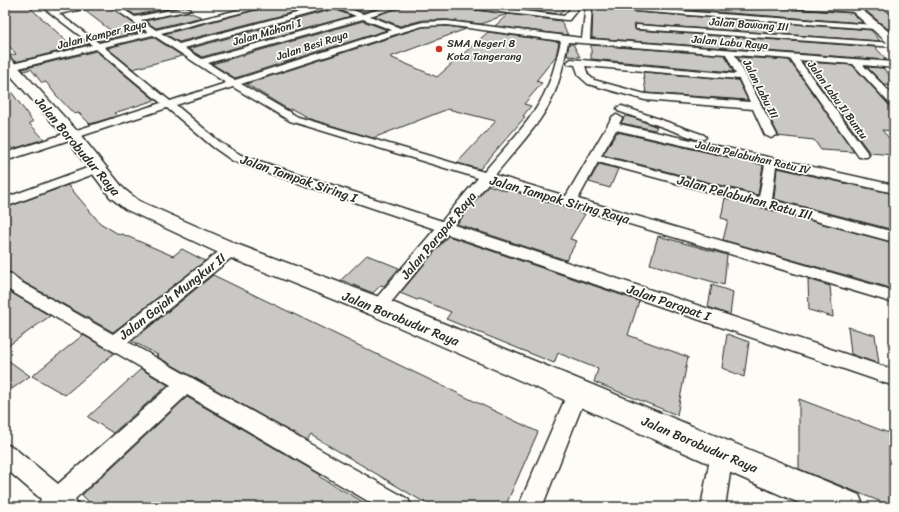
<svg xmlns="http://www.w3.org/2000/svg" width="899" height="512" font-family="Sriracha,sans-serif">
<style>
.building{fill:#c9c8c4;stroke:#2b2b2b}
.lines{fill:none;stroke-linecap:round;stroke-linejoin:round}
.street-casing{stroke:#2b2b2b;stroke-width:3}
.secondary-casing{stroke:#2b2b2b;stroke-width:3}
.street{fill:#fdfcf7;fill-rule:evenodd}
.secondary{fill:#fdfcf7;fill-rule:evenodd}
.poi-dot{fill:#c8321e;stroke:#fdfcf7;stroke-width:1.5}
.labels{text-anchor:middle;stroke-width:3.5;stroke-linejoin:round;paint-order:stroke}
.far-street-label{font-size:11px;fill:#2b2b2b;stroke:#fdfcf7}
.far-poi-label{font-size:11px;fill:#2b2b2b;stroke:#fdfcf7;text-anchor:start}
.street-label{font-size:13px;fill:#2b2b2b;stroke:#fdfcf7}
</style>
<rect width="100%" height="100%" fill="#fdfcf7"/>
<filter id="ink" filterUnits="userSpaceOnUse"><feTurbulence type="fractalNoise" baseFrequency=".025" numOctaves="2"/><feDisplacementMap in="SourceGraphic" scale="8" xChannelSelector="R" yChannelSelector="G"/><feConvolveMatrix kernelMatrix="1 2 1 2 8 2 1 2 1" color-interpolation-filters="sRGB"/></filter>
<g filter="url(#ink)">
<path class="building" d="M5 5H27L70 44 83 40 89 44 15 62 9 56 16 54 5 41V12H8L5 8Z
M97 5H108L144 31 99 41 94 38 114 33 84 10 93 8Z
M120 5H172L177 7 135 15Z
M275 5H321L179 42 165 34Z
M344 5H389L363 12Z
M406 5H455L459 8 507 14 481 24 447 20H423L400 26 374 16Z
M488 5H567L560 14Z
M593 5H774L778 8 852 13 863 23 637 6 632 9 635 12 871 30 880 41 636 24 634 25 636 30 875 47 887 60 592 38Z
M860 6 883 8 894 17V34Z
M334 9 351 16 202 57 188 49Z
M186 12H188L202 17 156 28 145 21Z
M508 14 561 21 568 35 495 26Z
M363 21 387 30 235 78 212 64Z
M447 26 466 29 390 57 437 77 488 32 559 42 556 56 536 81 542 83 524 104 531 106 523 116 525 117 480 169 457 163 496 121 448 109 373 138 310 119 292 109 289 110 246 84 423 27Z
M153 37 182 56 133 69 107 48Z
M569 44H573L580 57 567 56Z
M591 45 725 55 733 72 591 59Z
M96 51 155 100 114 113 117 116 90 124 79 113 74 114 56 95 46 82 42 83 31 69 24 71 22 69Z
M738 57 789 60 854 152 821 150 814 140 777 136 778 134Z
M802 62 852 65 889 105 894 106V131L882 130 894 144V155L870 153Z
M867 67 883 68 894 80V86L885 85Z
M643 72 738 80 748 100 646 93Z
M5 83 33 122 29 123 44 139 13 149 11 147 5 149Z
M625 116 634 118 657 127 655 130 621 123Z
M617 132 763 165 758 195 603 155Z
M599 164 618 169 610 188 589 182Z
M777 168 894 194V230L774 199Z
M68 185 100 223 120 235 122 234 173 256 182 249 205 261 113 332 20 280 12 273 5 271V208Z
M488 185 506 191 507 189 585 214 570 239 577 241 566 260 457 224Z
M725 198 894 243V289L723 240 728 220 721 218Z
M448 236 639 301 628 335 688 357 677 415 594 382 598 369 558 353 554 363 446 319 451 312 419 299 417 300 400 293Z
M658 236 727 255 724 285 650 264Z
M367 255 399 268 384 286 381 285 373 293 341 280Z
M213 275 538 432 505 507H432L311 435 307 441 156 356 158 355 132 341Z
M808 279 830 286 833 317 809 310Z
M712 285 733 292 730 315 708 307Z
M5 289 50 316 5 348Z
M848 327 875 335 879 364 851 354Z
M727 334 749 342 744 377 722 368Z
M83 335 114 353 65 395 32 376Z
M5 358 30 376 5 394Z
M141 369 168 385 113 433 88 417Z
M187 397 321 475 320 477 372 507H94L82 495Z
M799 399 894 435V507L799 469Z"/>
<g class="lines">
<g class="street-casing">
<path id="street" d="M40 5H47L55 10 83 5H96L93 7 59 14 99 43 148 32 109 5H117L135 17 186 7 190 9 186 11 141 20 156 30 259 5H271L161 33 179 44 327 5H340L363 14 394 5H405L370 16 400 28 423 22 447 21 582 38 586 5H592L590 39 894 62V68L863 65 894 96V105L890 104 853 64 799 60 869 155 867 157H859L790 59 735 55 777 135 771 138 765 135 753 109 645 100 588 84 579 76 575 65 568 64 567 62 571 59 736 74 726 54 568 42C564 62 560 82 551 101 537 128 514 151 495 175L566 196 607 126 613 116 617 115 622 118 619 124 894 185V193L776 166 772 200 894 232V242L598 162 578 199 894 291V303L489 182 454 225 894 370V386L447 234 384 311 378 313 372 311 370 307 372 303 435 229 233 161 213 147 167 108 5 161V153L161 103 96 49 11 70 8 69 7 67 8 65 92 45ZM334 7 356 16 202 59 184 48ZM363 19 392 30 235 80 208 63ZM447 25 561 41C556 62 551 83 540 102 525 128 503 149 484 172L298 117 241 84 402 32 423 26ZM153 35 226 83 170 101 104 47ZM585 66 739 79 750 102 645 94 594 80 588 75ZM233 87 290 121 478 178 442 221 241 155 221 143 176 105ZM616 130 765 164 759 197 601 156Z
M456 5H476L564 16 570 9 569 5H575L578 9 569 20H566L459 7Z
M775 5H811L857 8 861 10 857 12 778 7Z
M637 8 875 25 879 27 875 29 635 11 633 10Z
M636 25 894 43V47L639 29H636Z
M622 106 704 135 706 137 704 139H696L618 111 617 109 618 107Z
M98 164 102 165 104 168 102 171 5 207V198Z
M231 245 236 246 238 250 236 254 128 342 408 499 412 507H378L187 395 75 499 79 507H37L41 499 5 468V444L13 447 58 484 171 385 7 289 5 287V272L11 274 19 281 113 334 226 246Z
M578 382 585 385 588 391 542 507H518L571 385Z
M722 443 730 446 733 453 725 507H701L711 453 714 446Z"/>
</g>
<g class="secondary-casing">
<path id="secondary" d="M845 5H856L894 36V46L890 45Z
M5 57 10 58 78 132 124 189 139 201 239 245 387 300 859 495 864 507H808L369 314 223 255 125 209 110 197 66 138 5 69Z"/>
</g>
<use href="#street" class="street"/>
<use href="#secondary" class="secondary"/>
</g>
</g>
<circle class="poi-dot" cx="439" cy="49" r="4"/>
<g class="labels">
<g class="far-street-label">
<text transform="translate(749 24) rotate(4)" y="4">Jalan Bawang III</text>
<text transform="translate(267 32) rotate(-16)" y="4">Jalan Mahoni I</text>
<text transform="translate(102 34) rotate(-14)" y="4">Jalan Kamper Raya</text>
<text transform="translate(730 42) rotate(5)" y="4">Jalan Labu Raya</text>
<text transform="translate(312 45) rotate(-18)" y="4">Jalan Besi Raya</text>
<text transform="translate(761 89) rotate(63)" y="4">Jalan Labu III</text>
<text transform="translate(838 100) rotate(54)" y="4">Jalan Labu II Buntu</text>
<text transform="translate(753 157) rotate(13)" y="4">Jalan Pelabuhan Ratu IV</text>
</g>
<g class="far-poi-label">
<text x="447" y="47">SMA Negeri 8<tspan x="447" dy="13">Kota Tangerang</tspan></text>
</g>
<g class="street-label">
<text transform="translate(78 146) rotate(50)" y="5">Jalan Borobudur Raya</text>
<text transform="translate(299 178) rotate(19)" y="5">Jalan Tampak Siring I</text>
<text transform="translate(745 197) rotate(15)" y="5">Jalan Pelabuhan Ratu III</text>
<text transform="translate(560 199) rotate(16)" y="5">Jalan Tampak Siring Raya</text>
<text transform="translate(438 235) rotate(-50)" y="5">Jalan Parapat Raya</text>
<text transform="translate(172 296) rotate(-38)" y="5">Jalan Gajah Mungkur II</text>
<text transform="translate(669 302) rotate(19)" y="5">Jalan Parapat I</text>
<text transform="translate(401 318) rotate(22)" y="5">Jalan Borobudur Raya</text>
<text transform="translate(700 444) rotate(23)" y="5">Jalan Borobudur Raya</text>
</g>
</g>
<rect width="899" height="512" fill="none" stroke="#fdfcf7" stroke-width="20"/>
<rect x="10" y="10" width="879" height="492" fill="none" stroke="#2b2b2b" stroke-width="1.5" filter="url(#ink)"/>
</svg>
